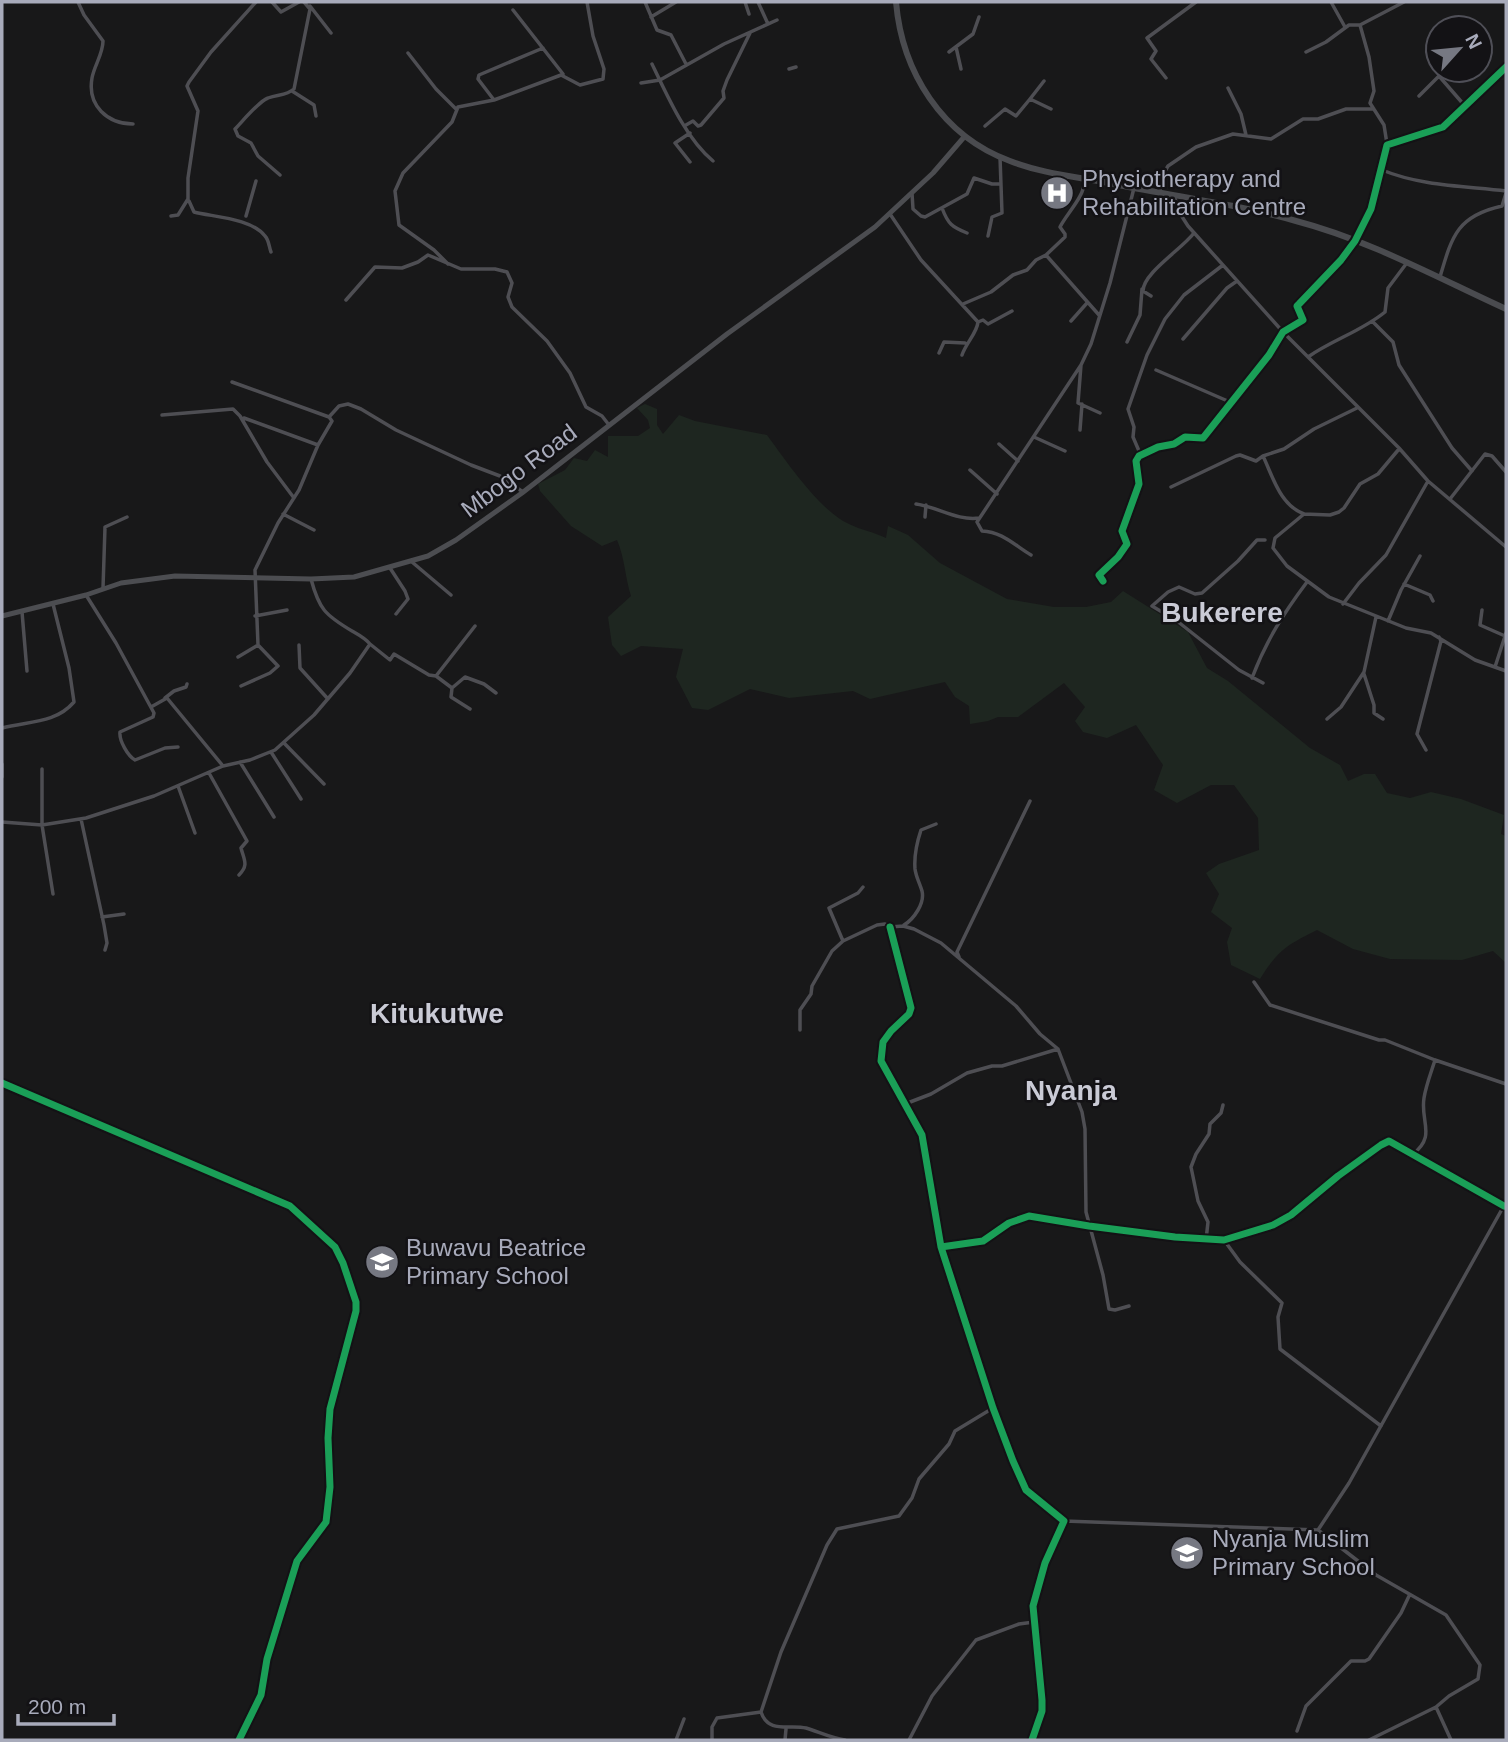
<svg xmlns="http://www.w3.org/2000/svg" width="1508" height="1742" font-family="Helvetica,sans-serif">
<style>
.green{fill:#1e2620}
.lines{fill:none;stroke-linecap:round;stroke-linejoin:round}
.street{stroke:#4e4e53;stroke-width:3.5}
.secondary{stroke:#4c4d51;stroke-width:5}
.primary{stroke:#4a4b4f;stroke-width:6}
.cycleway-casing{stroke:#131215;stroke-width:11}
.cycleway{stroke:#1a9f57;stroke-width:7}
.labels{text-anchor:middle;stroke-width:5;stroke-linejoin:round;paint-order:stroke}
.poi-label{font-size:24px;fill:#a8abbb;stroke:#131215;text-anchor:start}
.street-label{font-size:24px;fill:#a8abbb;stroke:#131215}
.quarter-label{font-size:28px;font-weight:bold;fill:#cacbd6;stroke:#131215}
</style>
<rect width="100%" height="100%" fill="#181819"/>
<path class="green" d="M645 404 657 409V425L663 434 679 415 695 421 767 435C786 461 821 512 849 524 861 530 874 532 886 538L888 526 908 535 940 563 1007 599 1054 607H1086L1111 602 1123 591 1188 632 1207 668 1228 681 1310 748 1340 765 1348 781 1364 774H1375L1387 793 1410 798 1431 792 1461 799 1504 815 1501 834 1506 836V963L1493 951 1462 960 1390 959 1353 949 1317 930C1287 945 1278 950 1260 979L1231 965 1227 942 1232 928 1211 912 1219 894 1206 873 1219 864 1259 850 1258 818 1234 785H1211L1177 803 1154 790 1163 765 1136 725 1107 738 1083 732 1075 721 1085 707 1064 683 1018 717H998L988 721 970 724 969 706 955 697 945 682 870 699 853 691 789 698 750 689 708 710 692 708 676 677 683 649 641 646 621 656 612 645 608 617 631 596C625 577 625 559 617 540L602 546 571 526 540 491 538 484 565 470 574 458 587 461 595 450 608 457V436H638L650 428 648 420 637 408Z"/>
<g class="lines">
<path class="street" d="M78 2 84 15 103 41C103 54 94 66 92 78 87 106 108 124 133 124
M272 2 281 12 299 2
M645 2 657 30 671 35 686 64
M745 2 749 14
M758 2 768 24
M1331 2 1345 27
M310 6 331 33
M513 10 563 74
M651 17 676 2
M1360 25 1369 57 1374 91 1370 103 1384 125 1387 144
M956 47 961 69
M949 52 973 34 979 17
M1306 52 1326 42 1349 25H1360L1404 2
M408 53 436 89 456 109
M652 64C667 95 686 139 713 161
M789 69 796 67
M1166 78 1151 59 1156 51 1147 38 1196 2
M641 83 660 80 724 44 777 20
M1228 88 1241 114 1246 135
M292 91 314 105 316 116
M1419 96 1439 76 1465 106
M1030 99 1044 81
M494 100 478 79 479 75 543 48
M686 125 693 121 698 126 701 125 724 98 723 91 727 80 750 33
M985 126 1005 109 1016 116 1030 99 1051 109
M690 133 675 143 690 162
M1382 170C1421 186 1464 186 1506 191
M280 175 258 156 251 143 238 136 235 129C242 122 259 101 268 98 278 94 286 96 294 89L310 9 304 2
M1084 180C1086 195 1067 213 1060 227L1065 234V237L1046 255 1099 315
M912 193 913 209 921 216 925 217 967 194 974 178 992 184H1001
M1160 193 1161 178 1168 166 1196 147 1233 134 1271 139 1303 119H1318L1346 109H1374
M1174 195 1179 212 1188 226 1283 332 1399 448 1428 481 1506 547
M189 201 194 212C213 217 251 218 265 236 269 240 269 247 271 252
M942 208C948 224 952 227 967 233
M890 214 921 260 978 322C977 333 966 343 962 355
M171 216 178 215 188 199V178L198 111 187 86 189 82 211 52 256 2
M246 216 256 181
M988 236 992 217 1002 213 1000 157
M448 264 434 250 399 225 395 191 403 173 452 122 458 107 494 100 561 75 580 85 603 79 604 69 593 36 587 2
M1440 277C1452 236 1457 216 1502 206L1506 193
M1151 296 1143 291C1143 273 1182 249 1194 233
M346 300 375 267 402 268 418 262 428 255 461 269H495L507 272 512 283 508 297 512 307 547 341 570 373 586 407 602 416 609 425
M963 304 991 292 1013 275 1027 270 1036 260 1046 255
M1071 321 1087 303
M1372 321 1393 342 1399 365 1452 448 1472 471
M978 322 983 320 988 324 1012 311
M1183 339 1227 288 1237 281
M1127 342 1140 315 1142 289
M939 353 944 342 965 343
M1308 357C1332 340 1362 331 1385 312L1388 288 1406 264
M1156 370 1230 402
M232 382 329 417 332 421 318 445 299 490 278 523 255 570 258 645 278 666 270 673 241 686
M1100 413 1078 403 1081 365 1091 344 1110 283 1134 188
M162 415 233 409 240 416 267 462 294 498
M329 417 339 406 348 404 361 409 396 430 471 465 500 476 523 492
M244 418 318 445
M1080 430 1082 404
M1034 437 1065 451
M999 444 1018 461
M1399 449 1378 474 1360 484 1344 508 1339 512 1330 515 1304 514 1275 538 1273 548 1287 566 1329 597 1406 628 1431 633 1475 660 1506 671
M1142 452 1139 451 1133 437 1134 427 1128 409 1147 355 1165 319 1184 295 1223 265
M1263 456C1273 477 1280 505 1304 514
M970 470 997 494
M1171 487 1236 456 1240 455 1256 461 1263 456 1284 449 1314 429 1357 408
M1450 499 1485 454 1492 456 1506 472
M916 504C938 507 957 521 979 518
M283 514 314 530
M925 517 926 505
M1031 555C1014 545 1003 532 982 531L977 522 1081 365
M412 562 451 595
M390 568 405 591 408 599 396 614
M1103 581 1099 575 1118 557 1127 544 1122 531 1139 484 1136 461 1139 456 1158 447 1174 444 1185 437 1203 438 1269 355 1283 332 1303 320 1297 306 1299 304 1341 260 1355 241 1371 209 1387 145 1443 127 1506 67
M1404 584 1430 595 1433 601
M103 588 105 527 127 517
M86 595 116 643 154 713 153 717 120 732C119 741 128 756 135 760L165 748 178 747
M1343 604 1359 583 1386 555 1428 481
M1482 610 1480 625 1505 636
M22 612 27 671
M255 616 287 610
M1388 621 1401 590 1420 556
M475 626 436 676 452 688 465 677 484 684 496 693
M370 644 390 660 394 654 429 675 436 676
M299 645 300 668 328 699
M238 657 258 645
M1495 667 1506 633
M1364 674 1374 705V713L1383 719
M1252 678C1266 641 1283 614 1307 582
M1263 683 1239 670 1177 621 1152 606 1168 592 1179 587 1195 594 1202 593 1238 561 1257 540H1265
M452 688 451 697 470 709
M165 698 174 691 186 687 187 684
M151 707 167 698 223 766
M1327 719 1341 707 1364 672 1376 617
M2 728C28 721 55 724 74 702L69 668 53 604
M284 743 324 784
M1426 750 1417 734 1441 641 1439 637
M271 752 301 799
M240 762 274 817
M2 764V777
M42 769V825L53 894
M209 773 247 841 241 848C244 860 249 865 239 875
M178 786 195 833
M81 819 104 925 107 943 105 950
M2 822 42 825 86 818 154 796 223 766 250 760 275 750 314 715 350 673 370 644C365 638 359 635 352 631 325 615 319 609 311 579
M102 917 124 914
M904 925C914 919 925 903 922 891 920 884 916 877 915 869 914 856 917 842 921 830L936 824
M890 927 911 1008 909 1014 891 1031 883 1042 881 1061 922 1135 941 1247 993 1408 1013 1461 1026 1490 1064 1521 1045 1563 1033 1606 1042 1700V1711L1032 1740
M843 941 829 908 858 893 863 887
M959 957 957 952 1030 801
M1254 982 1270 1005 1379 1040H1385L1435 1060 1506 1084
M800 1030V1010L811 994 812 986 832 951 843 941 877 925 885 924 890 927 903 926 914 929 941 943 1016 1006 1040 1034 1058 1049 1082 1112 1085 1129 1086 1212 1103 1275 1109 1309 1115 1310 1129 1306
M2 1083 290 1206 335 1247 343 1263 356 1302V1311L330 1409 328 1438 330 1487 326 1522 297 1561 267 1659 261 1695 239 1740
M905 1104 931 1094 967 1073 992 1066H1002L1058 1049
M1412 1155C1437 1136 1420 1122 1424 1098 1426 1085 1431 1073 1435 1060
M1206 1240 1208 1222 1198 1201 1191 1167 1196 1154 1209 1134 1210 1124 1221 1113 1223 1105
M1224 1240 1240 1262 1282 1303 1278 1317 1280 1349 1381 1426
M941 1247 983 1241 1009 1223 1029 1216 1089 1226 1175 1237 1224 1240 1273 1225 1291 1215 1338 1176 1381 1145 1389 1141 1504 1206
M1064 1521 1318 1530 1376 1575 1446 1615 1480 1665 1478 1679 1449 1696 1436 1707 1451 1740
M1318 1530 1349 1483 1506 1202
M1297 1731 1306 1706 1351 1661H1365L1369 1659 1401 1613 1409 1596
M676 1740 684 1719
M712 1740V1727L717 1718 761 1712
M785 1740 786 1729
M845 1740C831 1738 819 1732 806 1728 790 1724 768 1734 761 1712L781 1652 827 1545 837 1529 899 1516 912 1498 919 1479 949 1444 955 1431 993 1408
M909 1740 932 1696 976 1640 1019 1624 1034 1622
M1369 1740 1436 1707"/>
<path class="secondary" d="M2 616 86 595 121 583 152 579 175 576 311 579 354 577 428 556 456 540 522 493 727 334 875 227 933 173 965 136"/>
<path class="primary" d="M896 2C902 72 942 136 1010 161 1043 174 1079 177 1113 184 1174 196 1236 204 1296 221 1369 240 1438 278 1506 309"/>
<g class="cycleway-casing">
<path id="cycleway" d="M1103 581 1099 575 1118 557 1127 544 1122 531 1139 484 1136 461 1139 456 1158 447 1174 444 1185 437 1203 438 1269 355 1283 332 1303 320 1297 306 1299 304 1341 260 1355 241 1371 209 1387 145 1443 127 1506 67
M890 927 911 1008 909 1014 891 1031 883 1042 881 1061 922 1135 941 1247 993 1408 1013 1461 1026 1490 1064 1521 1045 1563 1033 1606 1042 1700V1711L1032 1740
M2 1083 290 1206 335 1247 343 1263 356 1302V1311L330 1409 328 1438 330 1487 326 1522 297 1561 267 1659 261 1695 239 1740
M941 1247 983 1241 1009 1223 1029 1216 1089 1226 1175 1237 1224 1240 1273 1225 1291 1215 1338 1176 1381 1145 1389 1141 1504 1206"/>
</g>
<use href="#cycleway" class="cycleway"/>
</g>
<defs>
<g id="hospital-disc" transform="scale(1.75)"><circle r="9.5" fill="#767882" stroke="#131215"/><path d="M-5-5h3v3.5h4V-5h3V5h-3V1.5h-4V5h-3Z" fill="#fff"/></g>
<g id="school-disc" transform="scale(1.75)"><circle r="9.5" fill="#767882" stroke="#131215"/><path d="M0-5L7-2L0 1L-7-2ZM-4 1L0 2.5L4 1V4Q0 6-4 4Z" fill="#fff"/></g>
</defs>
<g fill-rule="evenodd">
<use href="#hospital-disc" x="1057" y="193"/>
<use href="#school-disc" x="382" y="1262"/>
<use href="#school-disc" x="1187" y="1553"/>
</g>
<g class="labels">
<g class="poi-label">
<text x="1082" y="187">Physiotherapy and<tspan x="1082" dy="28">Rehabilitation Centre</tspan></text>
<text x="406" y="1256">Buwavu Beatrice<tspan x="406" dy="28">Primary School</tspan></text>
<text x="1212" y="1547">Nyanja Muslim<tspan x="1212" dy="28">Primary School</tspan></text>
</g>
<g class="street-label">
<text transform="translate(519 471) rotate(-37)" y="8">Mbogo Road</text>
</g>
<g class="quarter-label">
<text x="1222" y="622">Bukerere</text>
<text x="437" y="1023">Kitukutwe</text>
<text x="1071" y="1100">Nyanja</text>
</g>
</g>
<rect width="1508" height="1742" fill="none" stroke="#a8abbb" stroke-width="7"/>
<g transform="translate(1459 49) rotate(63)"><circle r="33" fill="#131215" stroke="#4f4f57" stroke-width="2"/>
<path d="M0-5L12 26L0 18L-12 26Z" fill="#767882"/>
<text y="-10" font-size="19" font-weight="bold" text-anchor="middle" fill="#a8abbb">N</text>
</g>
<path d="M18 1714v10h96v-10" fill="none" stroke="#a8abbb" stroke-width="3.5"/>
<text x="28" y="1714" font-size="21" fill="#a8abbb" stroke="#131215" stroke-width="5" paint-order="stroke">200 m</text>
</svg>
